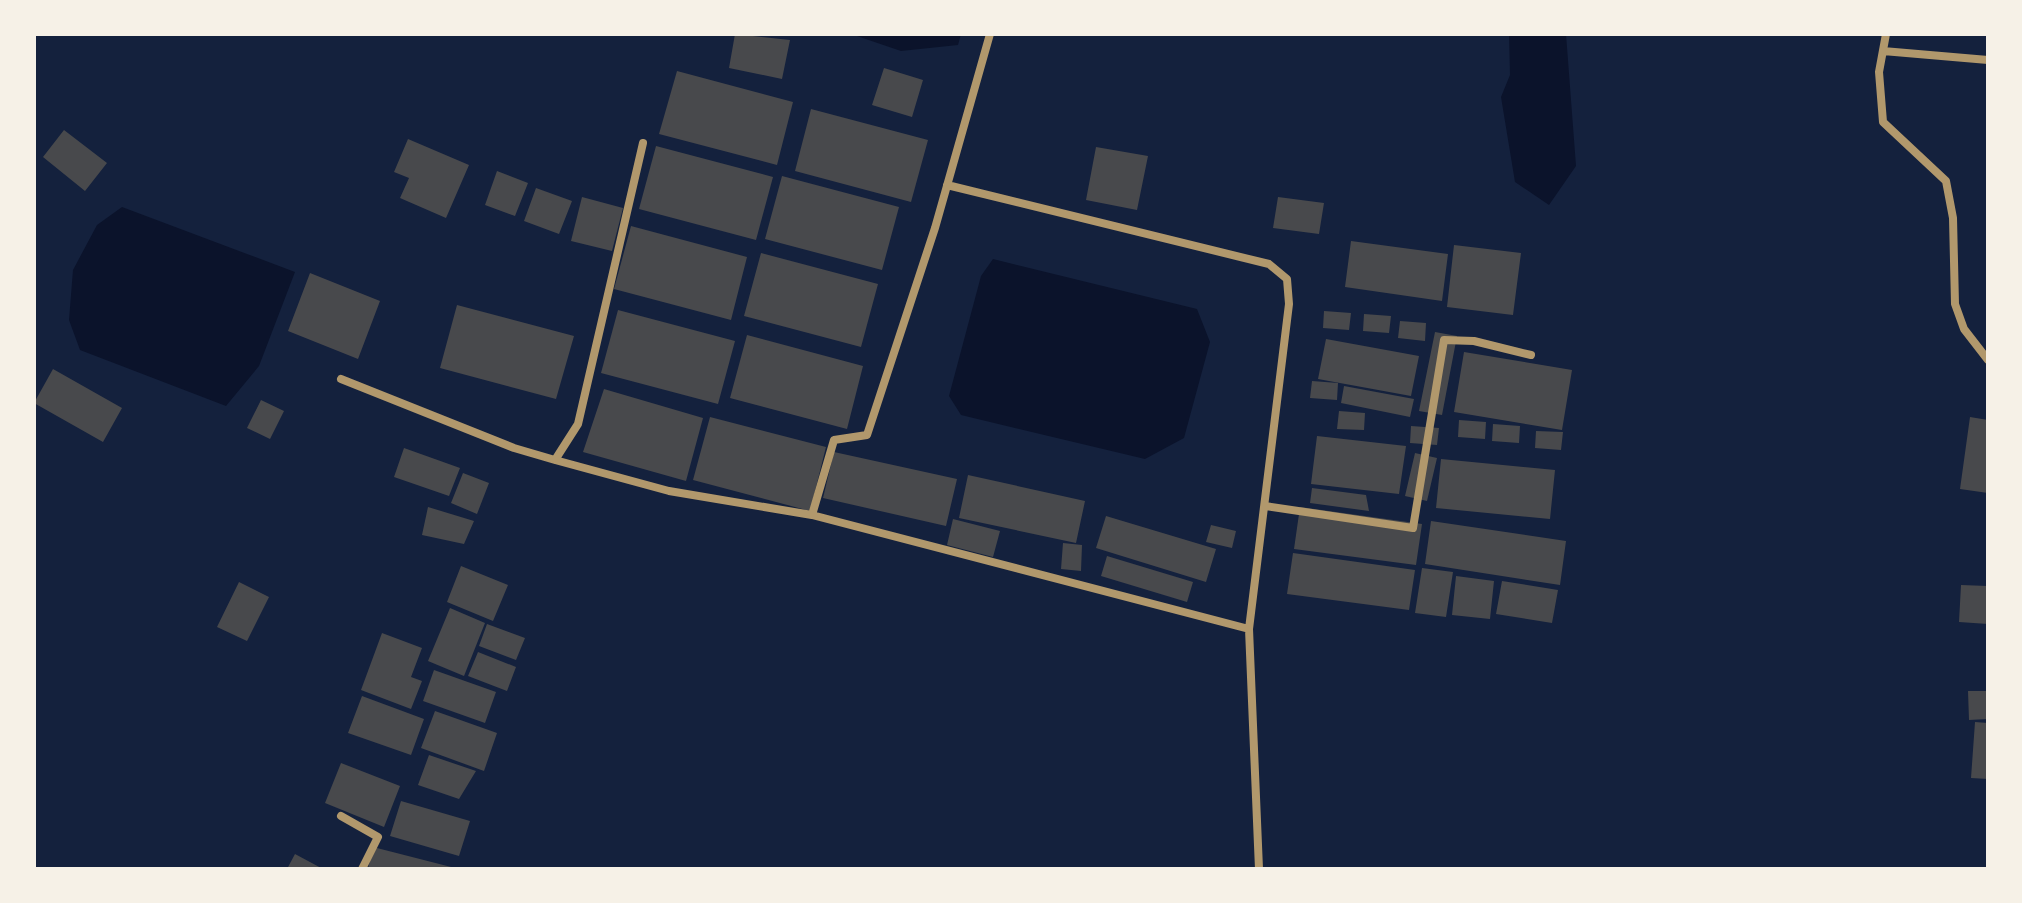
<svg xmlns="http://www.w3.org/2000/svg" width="2022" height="903" font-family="Inter,sans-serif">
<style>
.water{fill:#0b132b}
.building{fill:#48494c}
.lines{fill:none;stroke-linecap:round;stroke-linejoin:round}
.minor{stroke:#b1986c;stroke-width:8}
</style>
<rect width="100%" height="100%" fill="#14213d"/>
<path class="water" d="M851 34H961L958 45 901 51Z
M1509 34H1566L1576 166 1549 205 1515 182 1501 97 1510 75Z
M122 207 295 272 259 366 226 406 80 350 69 320 73 270 97 225Z
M993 259 1197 309 1210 342 1184 438 1145 459 961 415 949 396 981 276Z"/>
<path class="building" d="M735 34 790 40 782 79 729 68Z
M884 68 923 80 912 117 872 105Z
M677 71 793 102 777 165 659 134Z
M811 109 928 140 911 202 795 171Z
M64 130 107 163 85 191 43 157Z
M408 139 469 165 446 218 400 198 409 178 394 172Z
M656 146 773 177 756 240 639 209Z
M1096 147 1148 156 1137 210 1086 200Z
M497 171 528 183 515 216 485 205Z
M782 176 899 207 882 270 765 239Z
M536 188 572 201 559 234 524 221Z
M582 197 623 208 612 251 571 241Z
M1278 197 1324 203 1319 234 1273 228Z
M631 226 747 257 731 320 614 289Z
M1351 241 1448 254 1442 301 1345 287Z
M1454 245 1521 253 1513 315 1447 307Z
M761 253 878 284 861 347 744 316Z
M310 273 380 301 358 359 288 331Z
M457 305 574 336 556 399 440 368Z
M618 310 735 341 718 404 601 373Z
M1324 311 1351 313 1349 330 1323 328Z
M1364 314 1391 316 1389 333 1363 331Z
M1400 321 1426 323 1425 341 1398 338Z
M1435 332 1457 336 1442 415 1419 411Z
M747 335 863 366 847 429 730 398Z
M1326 339 1419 356 1411 396 1318 379Z
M1464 352 1572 370 1562 430 1454 412Z
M53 369 122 408 103 442 34 403Z
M1312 381 1338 383 1337 400 1310 398Z
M1344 386 1414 399 1410 417 1341 403Z
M604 389 703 418 686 481 583 452Z
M261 400 284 411 270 439 247 428Z
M1339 411 1365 413 1364 430 1337 429Z
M710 417 826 447 810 511 693 480Z
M1970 417 1988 420V493L1960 489Z
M1459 420 1486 422 1485 439 1458 437Z
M1493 424 1520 426 1519 443 1492 441Z
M1411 426 1439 428 1437 445 1410 443Z
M1536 431 1563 432 1561 450 1535 448Z
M1317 436 1406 446 1399 494 1311 484Z
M404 448 460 468 449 496 394 477Z
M834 452 957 479 946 526 823 498Z
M1415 453 1437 458 1427 501 1405 496Z
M1441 459 1555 470 1550 519 1436 508Z
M463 473 489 483 477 514 451 503Z
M968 475 1085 501 1076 543 959 518Z
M1312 488 1366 495 1369 511 1310 503Z
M428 507 474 521 464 544 422 535Z
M1300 507 1422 524 1416 565 1294 549Z
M1106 516 1216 549 1206 582 1096 548Z
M953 519 1000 531 993 557 947 545Z
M1431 521 1566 541 1560 585 1425 564Z
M1211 525 1236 531 1232 548 1206 542Z
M1063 543 1082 545 1081 571 1061 569Z
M1293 553 1415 570 1409 610 1287 594Z
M1107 556 1193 582 1187 602 1101 576Z
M461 566 508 585 493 621 447 602Z
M1422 568 1453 572 1446 617 1415 613Z
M1456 576 1494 581 1490 619 1452 615Z
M1502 581 1558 590 1552 623 1496 614Z
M239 582 269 597 247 641 217 627Z
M1961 585 1988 586V624L1959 622Z
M450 608 485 623 464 676 428 661Z
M487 624 525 638 516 660 479 646Z
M382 633 422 648 411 677 422 681 411 709 361 690Z
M478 652 516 667 507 691 468 676Z
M434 670 496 692 485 723 423 701Z
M1968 691H1988V719L1969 720Z
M362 696 424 719 411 755 348 733Z
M435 711 497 733 484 771 421 748Z
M1975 722 1988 723V779L1971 778Z
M429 755 476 771 459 799 418 785Z
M341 763 400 786 384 827 325 803Z
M401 801 470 821 459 856 390 836Z
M373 847 455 868V869H368Z
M295 854 323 869H287Z"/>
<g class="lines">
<path class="minor" d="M1886 34 1879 72 1883 122 1946 181 1953 218 1955 304 1964 329 1988 360
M1883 51 1988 60
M947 185 1269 264 1287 279 1289 304 1249 629 1259 869
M341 379 514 448 555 460 578 424 643 143
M555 460 669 491 812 515 1249 629
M1265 506 1413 528 1444 340 1474 341 1531 355
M812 515 834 440 867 435 935 228 990 34
M341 816 378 837 362 869"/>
</g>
<rect width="2022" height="903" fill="none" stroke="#f6f1e7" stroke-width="72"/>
</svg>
